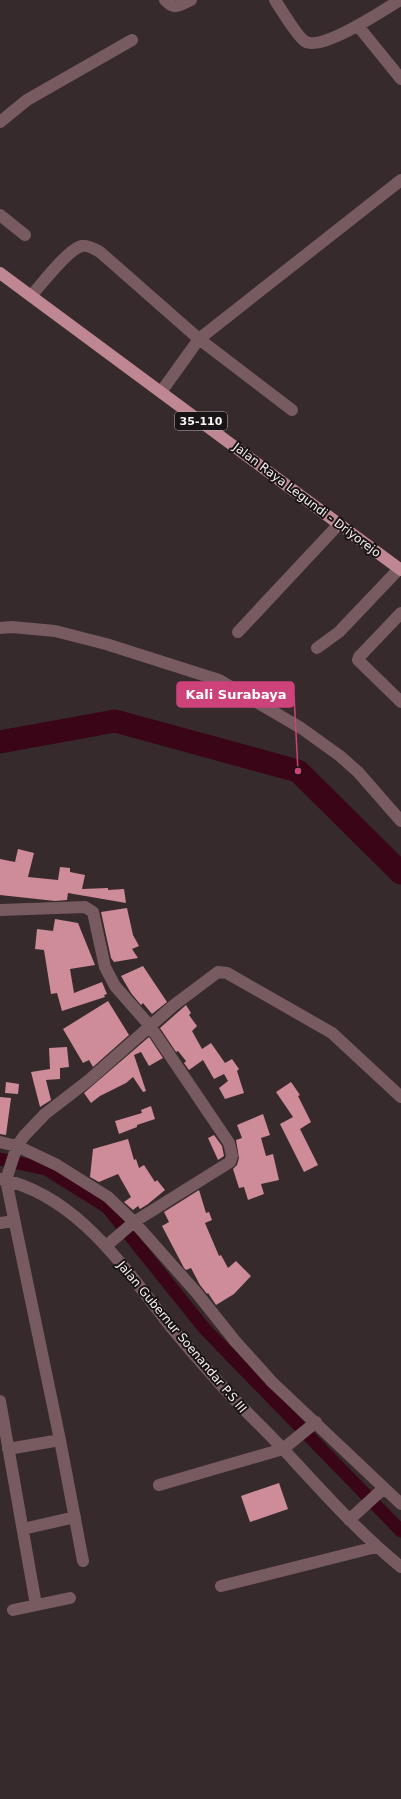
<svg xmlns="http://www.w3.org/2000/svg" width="401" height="1799" font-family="'DejaVu Sans',sans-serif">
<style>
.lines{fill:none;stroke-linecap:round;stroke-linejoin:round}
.canal{stroke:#3a0516;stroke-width:13}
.river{stroke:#3a0516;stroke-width:23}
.building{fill:#ce8b98}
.minor{stroke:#775b60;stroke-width:12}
.major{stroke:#bf8792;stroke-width:12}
.labels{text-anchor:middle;stroke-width:4;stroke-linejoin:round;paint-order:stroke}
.shield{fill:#191415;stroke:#b6afb0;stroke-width:1}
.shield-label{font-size:11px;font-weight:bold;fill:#f9f1f2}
.street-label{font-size:12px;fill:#f9f1f2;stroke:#191415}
.leader{fill:none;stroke:#cd4379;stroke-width:1.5}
.callout-dot{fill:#cd4379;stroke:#191415;stroke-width:1.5}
.callout{fill:#cd4379;stroke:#cd4379;stroke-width:1.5}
.callout-label{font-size:13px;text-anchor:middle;font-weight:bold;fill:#fff}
</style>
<rect width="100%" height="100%" fill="#362a2c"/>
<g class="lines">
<path class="canal" d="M0 1159 46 1169 107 1207 204 1328 401 1531"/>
<path class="river" d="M0 742 115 721 298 771 401 873"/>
</g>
<path class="building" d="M18 849 34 853 28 877 58 880 60 867 70 868V872L85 875 82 889 108 888V890L124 889 126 903 68 893 67 900 55 901 0 895V859L15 862Z
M127 908 133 935 139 946 132 949 138 958 114 962 111 958 101 912Z
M55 919 78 923 95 965 70 969 74 993 102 982 107 994 104 995 105 997 62 1011 57 993 51 994 44 950 35 949 37 929 53 931Z
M143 966 167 1002 152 1014 143 1003 141 1005 131 993 121 976Z
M108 1001 129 1035 93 1067 89 1060 83 1063 63 1029Z
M186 1005 191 1013 189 1015 197 1026 192 1031 202 1049 211 1043 225 1063 232 1059 239 1069 237 1071 244 1093 225 1099 219 1088 228 1081 224 1074 214 1079 203 1060 189 1070 184 1063 186 1061 178 1051 176 1052 160 1028Z
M149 1037 163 1058 149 1066 141 1052 134 1055 146 1091 143 1092 133 1077 126 1083 100 1096 91 1103 84 1093Z
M67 1047 69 1067 60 1068V1079L46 1080 51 1100 40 1107 31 1072 50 1069 49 1048Z
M6 1082 19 1084 18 1094 5 1093Z
M291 1082 300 1095 298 1096 311 1122 300 1129 318 1165 304 1172 280 1124 293 1117 276 1092Z
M0 1097 11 1098 6 1135 0 1134Z
M151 1106 155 1119 137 1125V1127L119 1134 115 1121 142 1113 141 1110Z
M263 1114 270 1135 261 1138 266 1156 273 1154 279 1180 261 1184 264 1194 248 1200 244 1187 239 1188 233 1169 237 1165 239 1158 236 1140 242 1138 237 1125Z
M214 1135 222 1146 224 1156 218 1160 208 1138Z
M128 1139 134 1160 136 1159 139 1168 144 1165 155 1182 157 1180 165 1190 148 1204 140 1209 138 1206 133 1210 124 1202 131 1197 118 1174 99 1182 90 1177 93 1149Z
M199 1190 206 1213 209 1212 212 1220 205 1223 219 1256 221 1255 228 1268 236 1261 251 1276 234 1294 216 1305 208 1293 207 1294 200 1285 191 1268 186 1270 184 1268 162 1226 169 1222 164 1212Z
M279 1483 288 1509 250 1522 241 1496Z"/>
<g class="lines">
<path class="minor" d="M165 0C175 11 179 5 191 0
M275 0C280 8 299 39 306 42 324 50 384 10 400 0
M358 26 401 79
M0 122 27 100 132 40
M0 215 25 235
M31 296C41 285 69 248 82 246 89 245 94 249 100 252L199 339 401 180
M161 392 199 339 292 410
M401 613 359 657 358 660 401 702
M0 628 12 627 55 631 106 644 219 680 301 728 340 756 358 772 401 821
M238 632 339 524
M317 648 339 632 399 569
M0 910 85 907 93 912 105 967 115 986 150 1026 229 1143 232 1156 230 1162 134 1222 106 1246
M0 1142 17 1146 57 1165 108 1197 134 1222 196 1292 235 1341 272 1382 401 1504
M0 1179C74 1194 121 1263 164 1318 180 1339 198 1359 215 1378 237 1404 261 1425 284 1450 322 1491 358 1532 401 1567
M0 1223 14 1221
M0 1401 36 1605
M8 1449 60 1440
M159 1485 283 1449 316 1422
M349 1520 384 1488
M23 1529 75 1517
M83 1561 60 1440 6 1180 17 1146 24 1136 45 1114 89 1080 174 1005 218 972 227 973 332 1033 401 1097
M221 1586 376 1547
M13 1610 70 1598"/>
<path class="major" d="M0 273 401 570"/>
</g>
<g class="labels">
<rect class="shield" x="175" y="412" width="52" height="18" rx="3"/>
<g class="shield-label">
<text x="201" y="425">35-110</text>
</g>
<g class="street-label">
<text transform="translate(307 500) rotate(37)" y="4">Jalan Raya Legundi - Driyorejo</text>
<text transform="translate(182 1337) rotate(50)" y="4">Jalan Gubernur Soenandar P.S III</text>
</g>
</g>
<path class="leader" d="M298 771L294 695"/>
<circle class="callout-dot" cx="298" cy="771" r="4"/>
<rect class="callout" x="177" y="682" width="117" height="25" rx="4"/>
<g class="callout-label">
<text x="236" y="699">Kali Surabaya</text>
</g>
</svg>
